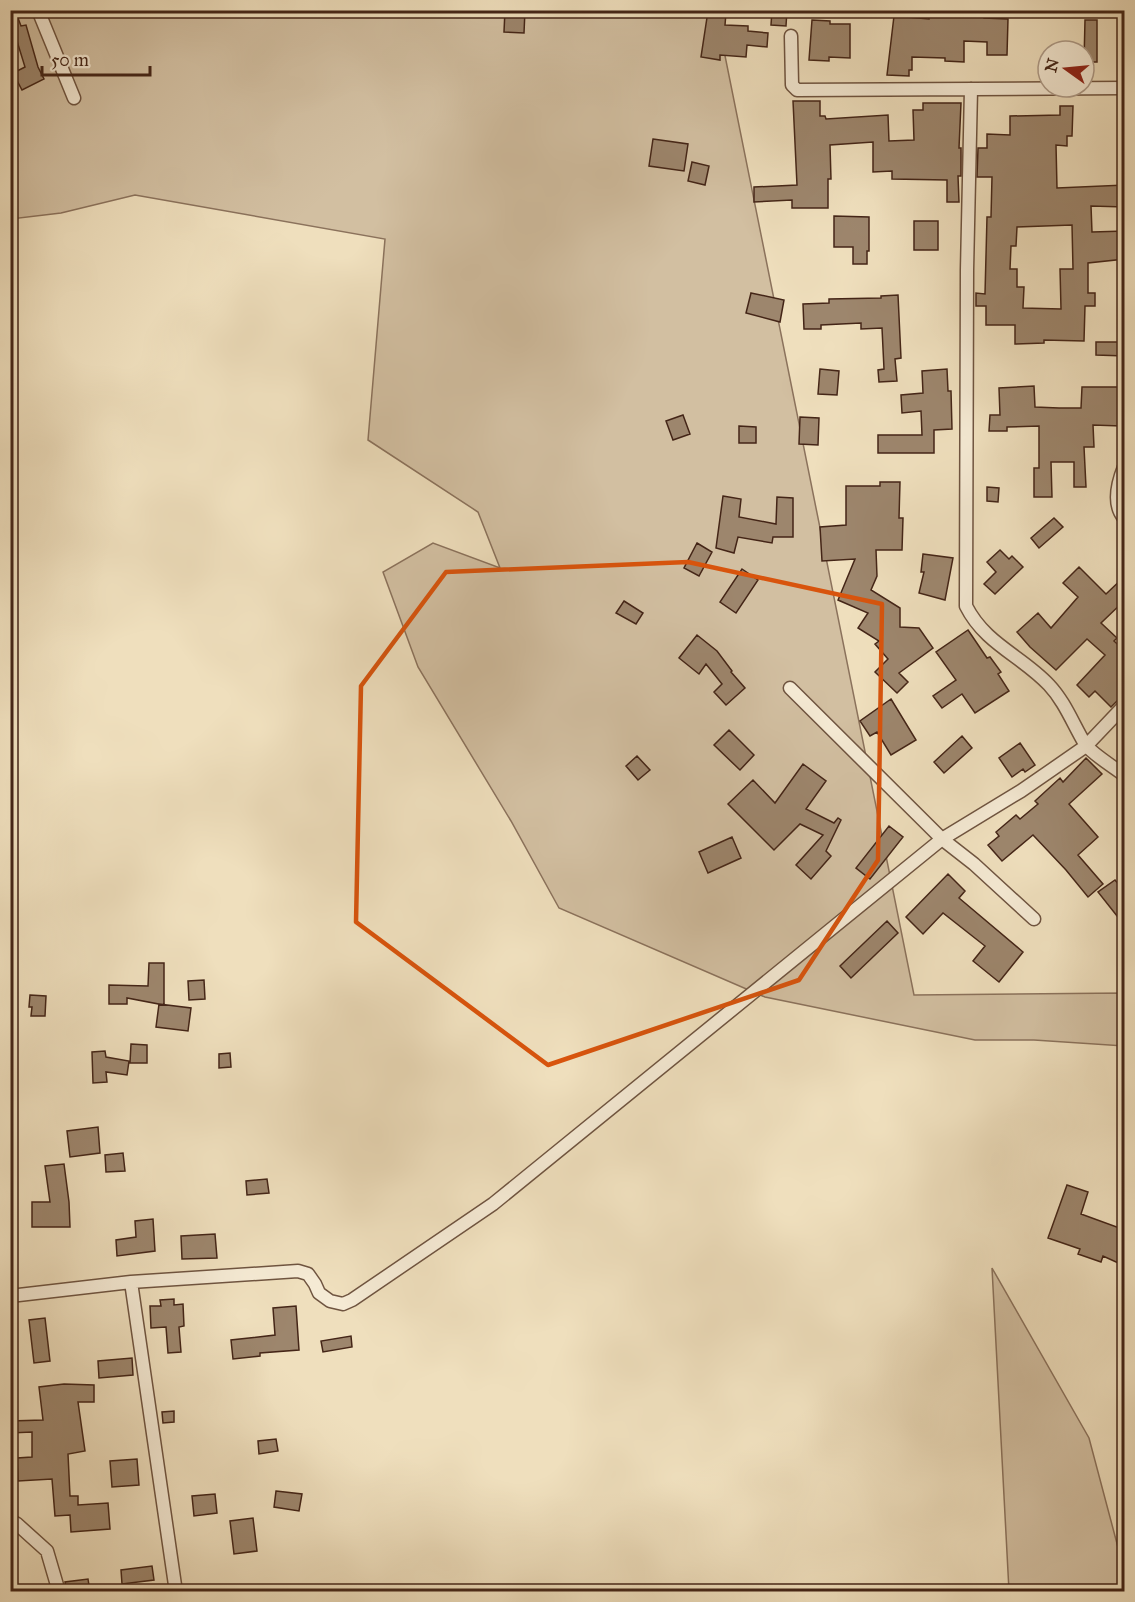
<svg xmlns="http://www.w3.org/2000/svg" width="1135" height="1602" font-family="'IM FELL Great Primer',serif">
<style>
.green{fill:#d2bfa1;stroke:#8b725c;stroke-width:1.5}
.building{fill:#9d866d;stroke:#442517;stroke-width:1.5;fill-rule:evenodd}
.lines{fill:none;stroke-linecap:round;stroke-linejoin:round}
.minor-casing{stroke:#6f5440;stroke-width:15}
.minor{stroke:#f5ead4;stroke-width:12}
.marked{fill:none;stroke:#d8540d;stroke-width:4.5;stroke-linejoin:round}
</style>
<rect width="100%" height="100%" fill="#efdfbd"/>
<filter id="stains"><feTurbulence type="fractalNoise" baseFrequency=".00333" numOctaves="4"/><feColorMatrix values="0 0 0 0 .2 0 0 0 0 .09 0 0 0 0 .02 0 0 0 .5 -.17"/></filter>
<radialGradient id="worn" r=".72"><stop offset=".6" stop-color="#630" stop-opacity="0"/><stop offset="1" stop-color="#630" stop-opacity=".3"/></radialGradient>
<path class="green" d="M10 11H716L914 995 1124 993V1046L1034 1040H975L765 997 559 908 511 821 418 667 383 572 433 543 500 568 478 512 368 440 385 239 135 195 61 213 11 219Z
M992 1268 1089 1438 1124 1570V1591H1009Z"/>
<path class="building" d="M10 10H15L21 26 26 25 38 67 44 79 22 90 13 73 25 67 17 41 10 42Z
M505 10H525L524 33 504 32Z
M772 10H787L786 26 771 25Z
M929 10H984V18L1008 19 1007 55H987V42L964 41V62L945 61V58L912 57V70H909V76L887 75 894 16 929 19Z
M708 11 726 13 725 25 748 26V31L768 33 767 47 747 45 746 57 720 55V60L701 57Z
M812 20 830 21V24H850V58L829 57V61L809 60Z
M1085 20H1097V62H1084Z
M793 101H820V116H825L826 119 888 115 889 141 914 140 913 110H923V103H961L959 148H961V176H958L959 202H947V180L892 179V171L873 172V142L830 145 831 179H828V208H792V200L754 202V187L797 185Z
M1060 106H1073L1072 136H1067V146L1056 145 1057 188 1125 185V207L1091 206 1092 232 1125 231V259L1088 263V293H1095V306H1085L1084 341 1044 340V343L1015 344V325H986V306H976V293L985 294 987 217H991L992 177H977L978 148H987V134L1010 135V116L1060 115ZM1072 225 1073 269H1060L1061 309 1023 308 1024 287H1017V269H1010L1011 246H1016L1017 227Z
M653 139 688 144 684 171 649 166Z
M692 162 709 166 705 185 688 181Z
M834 216 869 217V251H867V264H853V247H834Z
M914 221H938V250H914Z
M751 293 784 300 780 322 746 313Z
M898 295 901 358 895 359 897 381 879 382 878 370 884 369 882 328 861 329V323L821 325V329H804L803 304 829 303V299L881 298V296Z
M1096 342H1125V356L1096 355Z
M820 369 839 371 837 395 818 394Z
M947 369 948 391H951L952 429 934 430V453H878V435H922L921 411 902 413 901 395 923 393 922 371Z
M1034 386 1035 407 1059 408H1081L1082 387H1125V405H1122L1121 426 1093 425 1094 447H1084L1086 487H1074V462H1051L1052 497H1034V468H1039V426L1007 427V431H989L990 415H1000L999 388Z
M683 415 690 434 673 440 666 421Z
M800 417 819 418 818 445 799 444Z
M739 426 756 427V443H739Z
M880 482H900L899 518H903L902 550H876L877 576 871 590 900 608V627L919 628 933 648 899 673 908 682 897 693 875 672 888 659 875 644 879 641 858 628 868 613 838 600 855 559 822 561 820 527 846 525V486H880Z
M987 487 999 488 998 502 987 501Z
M723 496 741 499 739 517 776 524 777 497 793 498V537H773L772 543 738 537 734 553 716 548Z
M1054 518 1063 527 1039 548 1031 538Z
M697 543 712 552 699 576 684 568Z
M1000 550 1009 559 1012 556 1023 567 995 594 984 584 996 572 987 562Z
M923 554 953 558 945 600 919 593 924 572H921Z
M1079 567 1106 594 1125 576V600L1101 623 1117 638 1114 641 1125 651V693L1111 707 1095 691 1089 697 1077 685 1105 655 1087 639 1056 670 1030 647 1017 632 1038 613 1051 628 1078 597 1063 583Z
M742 569 758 580 736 613 720 602Z
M624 601 643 613 636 624 616 613Z
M968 630 987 658 990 657 1001 672 998 674 1009 691 975 713 962 694 942 708 933 696 956 680 936 652Z
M697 635 717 651 732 671 731 672 745 688 726 705 714 692 722 684 706 664 699 674 679 658Z
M891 699 916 740 891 755 877 732 870 736 860 721Z
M729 730 754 755 740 770 714 745Z
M962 736 972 748 944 773 934 762Z
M1020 743 1035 765 1025 772 1023 769 1012 777 999 758Z
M637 756 650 770 638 780 626 766Z
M1086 758 1102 774 1069 804 1098 837 1078 855 1103 884 1088 897 1066 870 1033 835 1002 861 988 845 999 836 996 832 1016 815 1020 819 1038 804 1035 801 1060 778 1063 782Z
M803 764 826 781 806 809 834 823 838 818 841 820 826 851 831 856 811 879 796 865 823 835 800 824 774 850 728 804 753 780 775 803Z
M889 826 903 837 870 879 856 868Z
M732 837 741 858 708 873 699 852Z
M948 874 965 891 959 898 1023 952 999 982 973 961 985 946 943 913 923 934 906 917Z
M1115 880 1125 892V926L1098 892Z
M887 921 898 933 851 978 840 966Z
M149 963H164V1005L127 998V1004H109V985L148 986Z
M204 980 205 999 189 1000 188 981Z
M30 995 46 996 45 1016H31L32 1007H29Z
M159 1004 191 1008 188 1031 156 1027Z
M131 1044 147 1045V1063H130Z
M105 1051 106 1057 129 1061 127 1075 106 1072 107 1082 93 1083 92 1052Z
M230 1053 231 1067 219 1068V1054Z
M98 1127 100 1153 70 1157 67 1131Z
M123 1153 125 1171 106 1172 105 1155Z
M64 1164 69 1202 70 1227H32V1202H50L45 1166Z
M267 1179 269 1193 247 1195 246 1181Z
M1067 1185 1088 1192 1081 1214 1125 1230V1266L1103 1256 1101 1262 1078 1254 1080 1249 1048 1238Z
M153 1219 155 1251 117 1256 116 1240 136 1237 135 1221Z
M215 1234 217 1258 182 1259 181 1236Z
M174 1299V1305L183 1304 184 1326 179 1327 181 1352 168 1353 166 1327 151 1328 150 1306H161L160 1300Z
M296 1306 299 1350 260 1353V1356L233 1359 231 1340 275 1335 273 1308Z
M45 1318 50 1361 34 1363 29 1320Z
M351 1336 352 1347 323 1352 321 1341Z
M132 1358 133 1375 99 1378 98 1361Z
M64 1384 94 1385V1402H78L85 1451 68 1454 70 1496H78V1505L108 1503 110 1529 71 1532 70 1515 55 1516 52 1479 18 1481 17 1458 32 1457V1432L10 1433V1421L43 1420 39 1387Z
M174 1411V1422L163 1423 162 1412Z
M276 1439 278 1451 259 1454 258 1441Z
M137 1459 139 1485 112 1487 110 1461Z
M276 1491 302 1494 299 1511 274 1507Z
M215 1494 217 1513 194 1516 192 1496Z
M253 1518 257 1551 234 1554 230 1521Z
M152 1566 154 1580 122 1584 121 1570Z
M88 1579 90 1592H67L65 1582Z"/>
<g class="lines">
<g class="minor-casing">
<path id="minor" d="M38 10 74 98
M791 36 792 85 797 90 1124 88
M971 89 967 270 966 606C985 644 1022 656 1049 685 1065 702 1073 724 1085 744 1092 754 1114 767 1124 775
M1124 467C1118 482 1112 504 1124 518
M790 688 942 839 974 864 1034 919
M131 1282 298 1271 308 1274 315 1284 319 1293 330 1301 343 1304 352 1300 493 1204 942 839 1021 791 1086 746 1124 706
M10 1296 131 1282 176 1592
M10 1520 17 1524 47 1551 59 1592"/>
</g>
<use href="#minor" class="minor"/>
</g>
<path class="marked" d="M688 562 882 604 878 860 799 980 548 1065 356 922 361 686 446 572Z"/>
<rect width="1135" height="1602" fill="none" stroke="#efdfbd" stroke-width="36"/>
<rect x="12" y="12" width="1111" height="1578" fill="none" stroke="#442517" stroke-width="3"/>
<rect x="18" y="18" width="1099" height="1566" fill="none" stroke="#442517" stroke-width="1.5"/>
<g transform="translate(1066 69) rotate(285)"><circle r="28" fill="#f5ead4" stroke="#ae9b88" stroke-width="1.5"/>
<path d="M0-4.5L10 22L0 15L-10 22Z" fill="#8f2418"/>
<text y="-9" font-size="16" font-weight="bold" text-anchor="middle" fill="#442517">N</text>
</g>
<path d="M42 66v9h108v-9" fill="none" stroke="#442517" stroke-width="3"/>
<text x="51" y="66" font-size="18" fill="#442517" stroke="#f5ead4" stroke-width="4.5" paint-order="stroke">50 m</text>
<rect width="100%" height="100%" filter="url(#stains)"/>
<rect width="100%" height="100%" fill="url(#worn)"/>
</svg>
